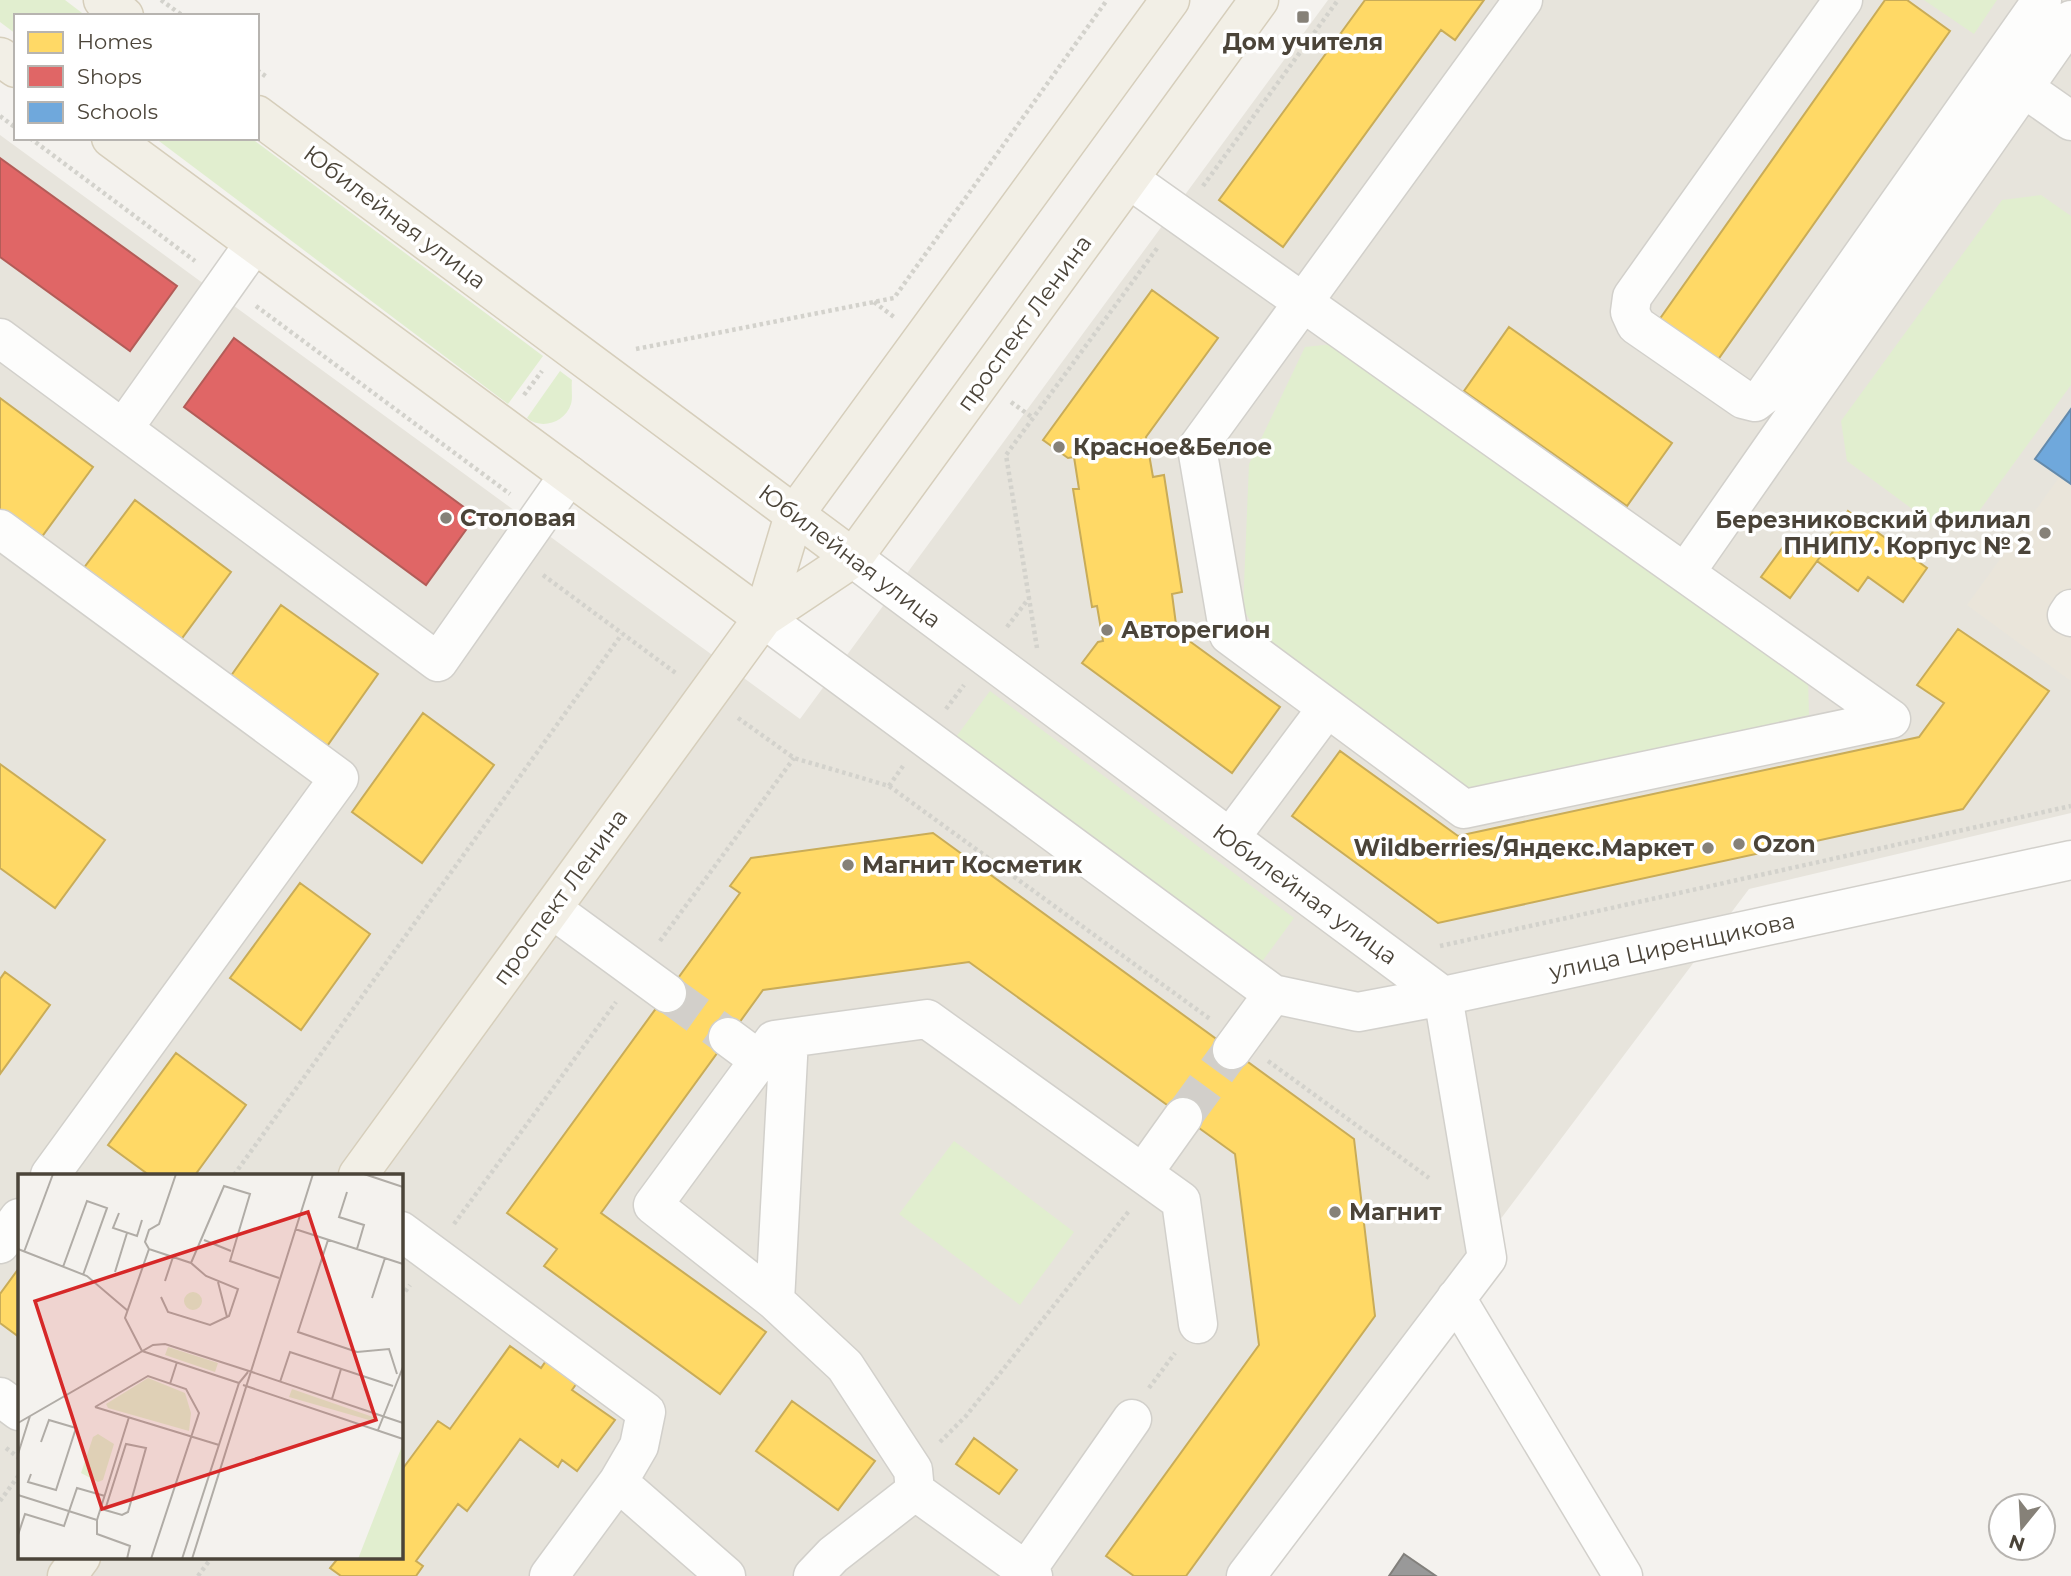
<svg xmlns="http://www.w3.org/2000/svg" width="2071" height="1576" font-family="Montserrat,sans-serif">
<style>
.residential{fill:#e7e4dc;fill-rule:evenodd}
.education{fill:#eae5da}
.green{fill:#e1eecf}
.homes{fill:#ffd966;stroke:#c9ac58;stroke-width:2}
.shops{fill:#e06666;stroke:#b35c58;stroke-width:2}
.schools{fill:#6fa8dc;stroke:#648aab;stroke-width:2}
.industry{fill:#999;stroke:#82807c;stroke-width:2}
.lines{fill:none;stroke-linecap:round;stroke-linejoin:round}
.minor-tunnel{stroke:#d2cfca;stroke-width:38;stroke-dasharray:38 19;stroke-linecap:butt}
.minor-casing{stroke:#d2d0cb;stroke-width:41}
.major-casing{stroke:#d6cebb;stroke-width:41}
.path{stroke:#d3d2cc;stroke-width:4.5;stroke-dasharray:3.5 3.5;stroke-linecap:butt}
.minor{stroke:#fdfdfc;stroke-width:38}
.major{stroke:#f2efe6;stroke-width:38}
.poi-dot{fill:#868178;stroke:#fff;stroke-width:2.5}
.labels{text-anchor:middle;stroke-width:7;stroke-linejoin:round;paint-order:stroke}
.poi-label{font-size:23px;font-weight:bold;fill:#4b4439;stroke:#fff;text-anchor:start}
.street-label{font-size:23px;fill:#4b4439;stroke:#fff}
.inset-road{fill:none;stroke:#b0aca6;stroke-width:2}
.view{fill:#d62828;fill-opacity:0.15;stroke:#d62828;stroke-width:3.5}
.inset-edge{fill:none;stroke:#4b4439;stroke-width:3.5}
</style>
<rect width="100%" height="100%" fill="#f4f2ee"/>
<path class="residential" d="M1328 0H2071V813L1749 889 1232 1576H0V135L800 719ZM19 1175H401V1557H19Z"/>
<path class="education" d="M2071 461V681L1967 605Z"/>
<path class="green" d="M0 0H65L86 16H16V34L0 22Z
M1924 0H1997L1974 34Z
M155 138H251L543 356 508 404Z
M2041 195 2071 216V385L1974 518 1934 525 1847 461 1841 421 2002 200Z
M1333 344 1808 679 1809 715 1463 795 1266 646 1243 609 1249 464 1305 347Z
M560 371 572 380C571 388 573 398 571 404 565 423 541 430 527 418Z
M990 691 1294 918 1258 967 953 741Z
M954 1141 1074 1232 1020 1305 899 1214Z"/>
<path class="homes" d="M1365 0H1484L1455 40 1441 30 1283 247 1219 200Z
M1885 0H1907L1950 31 1717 361 1659 320Z
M1152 290 1218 338 1146 437 1153 477 1164 475 1182 592 1172 594 1177 632 1280 707 1232 773 1082 663 1098 642 1103 641 1097 606 1092 607 1073 489H1079L1074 457 1068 458 1043 440Z
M1509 327 1672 443 1627 506 1464 391Z
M0 398 93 467 38 542 0 514Z
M135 500 231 572 177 645 80 573Z
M1848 511 1927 568 1903 602 1868 577 1858 591 1817 561 1820 557 1816 555Z
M1791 536 1820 557 1790 598 1761 577Z
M281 605 378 674 325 749 228 680Z
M1958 629 2049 691 1963 809 1438 923 1292 816 1340 751 1458 836 1919 737 1944 703 1917 685Z
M423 713 494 765 422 863 352 812Z
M0 764 105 840 55 908 0 868Z
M933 833 1354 1139 1375 1316 1186 1576H1134L1106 1556 1259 1345 1235 1154 969 962 763 990 601 1213 766 1332 720 1394 544 1266 557 1249 507 1213 740 893 730 886 751 858Z
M300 883 370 934 301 1030 230 978Z
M5 972 50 1005 0 1074V979Z
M176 1053 246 1105 195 1175H149L108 1145Z
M19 1268V1337L0 1323V1294Z
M510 1346 541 1368 548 1358 579 1380 572 1390 615 1420 577 1471 562 1460 558 1467 520 1439 467 1511 458 1504 416 1561 423 1566 416 1576H341L330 1568 339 1557H401V1471L438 1421 450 1429Z
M792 1401 875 1461 838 1510 756 1451Z
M974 1438 1017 1470 999 1494 956 1464Z"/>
<path class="shops" d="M0 158 177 286 130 351 0 257Z
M234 338 476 516 426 585 184 407Z"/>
<path class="schools" d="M2071 409V484L2035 459Z"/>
<path class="industry" d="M1404 1554 1436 1576H1389Z"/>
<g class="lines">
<path class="minor-tunnel" d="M667 993 728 1037
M1183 1117 1232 1050"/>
<g class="minor-casing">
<path id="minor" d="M1523 0 1197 448 1229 635 1464 809 1891 719
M1843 0 1632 297 1630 312 1636 325 1743 399 1755 402 1764 395 2042 0
M2024 88 2071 121
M1129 179 1891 719
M0 338 438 662 569 475
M123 429 254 244
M0 529 339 778 50 1175
M853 558 1443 996
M1685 573 2071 20
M2071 609 2067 615 2071 617
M763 618 1273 994 1358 1012 1443 996 2071 860
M1230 838 1327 708
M552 909 667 993
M728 1037 759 1060
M1232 1050 1273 994
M1143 1173 1183 1117
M401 1231 646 1412 639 1446 618 1482 549 1576
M0 1244 19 1218
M1456 1298 1623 1576
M775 1301 789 1039
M0 1397 19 1411
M618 1482 726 1576
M1026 1571 1132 1419
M813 1576 833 1555 915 1491
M1033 1576 915 1491 913 1470 845 1366 775 1301 653 1205 774 1040 927 1019 1181 1201 1198 1324
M1246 1576 1487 1258 1443 996"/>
</g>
<g class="major-casing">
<path id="major" d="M103 0 124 16
M0 57 16 68
M257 115 853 558
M111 138 763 618
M763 618 853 558 1259 0
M358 1175 763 618 794 515 1170 0
M67 1576 81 1557"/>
</g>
<path class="path" d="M161 0 183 16
M257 70 268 78
M0 116 16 128
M30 138 195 261
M1203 186 1338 0
M874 302 894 317
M256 306 510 494
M636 349 894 298 1107 0
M524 395 542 371
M1011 402 1033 418
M543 575 677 674
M1007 627 1029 598
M1037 648 1006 455 1158 247
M946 709 964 685
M738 718 794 758 889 786 1210 1019
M889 786 903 766
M660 941 794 758
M1440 946 2071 806
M1268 1061 1429 1178
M234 1175 622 634
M454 1224 616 1002
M401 1297 410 1285
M1149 1388 1175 1353
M940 1442 966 1416 1129 1211
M6 1448 19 1458
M0 1501 19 1475
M198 1576 212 1557"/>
<use href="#minor" class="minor"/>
<use href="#major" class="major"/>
</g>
<g class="poi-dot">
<rect x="1296" y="10" width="14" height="14" rx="3.5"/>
<circle cx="1059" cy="447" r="7"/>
<circle cx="446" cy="518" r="7"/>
<circle cx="2045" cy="533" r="7"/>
<circle cx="1107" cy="630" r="7"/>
<circle cx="1739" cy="844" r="7"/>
<circle cx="1708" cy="848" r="7"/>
<circle cx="848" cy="865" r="7"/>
<circle cx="1335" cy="1212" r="7"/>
</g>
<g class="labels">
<g class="poi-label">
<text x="1303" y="50" text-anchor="middle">Дом учителя</text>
<text x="1073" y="455">Красное&amp;Белое</text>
<text x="460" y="526">Столовая</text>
<text x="2031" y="528" text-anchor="end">Березниковский филиал<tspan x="2031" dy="26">ПНИПУ. Корпус № 2</tspan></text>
<text x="1121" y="638">Авторегион</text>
<text x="1753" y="852">Ozon</text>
<text x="1694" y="856" text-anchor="end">Wildberries/Яндекс.Маркет</text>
<text x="862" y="873">Магнит Косметик</text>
<text x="1349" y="1220">Магнит</text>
</g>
<g class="street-label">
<text transform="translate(395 217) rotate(37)" y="8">Юбилейная улица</text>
<text transform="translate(1024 323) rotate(-54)" y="8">проспект Ленина</text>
<text transform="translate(850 556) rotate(37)" y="8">Юбилейная улица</text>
<text transform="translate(1305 894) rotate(36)" y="8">Юбилейная улица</text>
<text transform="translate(560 897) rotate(-54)" y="8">проспект Ленина</text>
<text transform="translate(1672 946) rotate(-12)" y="8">улица Циренщикова</text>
</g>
</g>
<g transform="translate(18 1174)">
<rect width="385" height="385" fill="#f4f2ee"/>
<path d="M166 127a9 9 0 1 1 18 0a9 9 0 1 1-18 0ZM150 173 200 189 197 198 147 181ZM130 204 167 219 173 239 171 257 90 234 88 230ZM274 215 358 244V248L271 223ZM80 260 96 270 85 306 80 308 63 299 75 263ZM384 272 385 385H340Z" fill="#e1eecf"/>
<path class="inset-road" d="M346 0 385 13M329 18 321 43 346 51 339 75M101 39 95 54 119 62 124 46M277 55 385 90M186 66 213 77M310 66 280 158 339 178 371 175 379 200M0 75 69 102 110 137M131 75 127 68 131 56 141 50 158 0M6 78 35 0M173 89 206 12 232 20 212 87 261 104M45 93 69 27 89 34 65 101M97 98 109 59M147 107 155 83M200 108 209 143M354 124 367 84M124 177 107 144 131 75 173 89 188 102 220 115 211 142 192 151 150 138 143 123M124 177 221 209M231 197 385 249M262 208 272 178 375 212M152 210 159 188M225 211 385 265M314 225 323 195M77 233 130 202 168 215 181 239 133 385M77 233 201 271M0 249 135 171 147 170 231 197M360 256 385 193M0 280 12 242M13 300 10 308 38 316 58 254 31 246 23 268M0 321 79 346V360L112 372 109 385M83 334 87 336 104 341 110 338 128 274 108 270 87 336M79 346 111 243M0 361 7 340 46 352 59 314 87 322M164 385 221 209 230 198M174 385 295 0"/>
<path class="view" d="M290 38 358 246 84 335 17 127Z"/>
<rect width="385" height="385" class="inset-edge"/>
</g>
<rect x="14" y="14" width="245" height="126" fill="#ffffff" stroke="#b7b4b0" stroke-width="2"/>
<rect x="28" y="32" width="35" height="21" fill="#ffd966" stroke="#b7b4b0" stroke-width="2"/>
<text x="77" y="49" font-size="21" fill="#4b4439">Homes</text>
<rect x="28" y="66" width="35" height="21" fill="#e06666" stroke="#b7b4b0" stroke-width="2"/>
<text x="77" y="84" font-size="21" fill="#4b4439">Shops</text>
<rect x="28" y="102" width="35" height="21" fill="#6fa8dc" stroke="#b7b4b0" stroke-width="2"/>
<text x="77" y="119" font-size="21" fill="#4b4439">Schools</text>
<g transform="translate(2022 1527) rotate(198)"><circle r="33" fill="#ffffff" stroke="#b7b4b0" stroke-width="2"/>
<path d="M0-5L12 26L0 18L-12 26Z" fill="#868178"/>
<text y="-10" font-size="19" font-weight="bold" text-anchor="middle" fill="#4b4439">N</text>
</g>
</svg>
